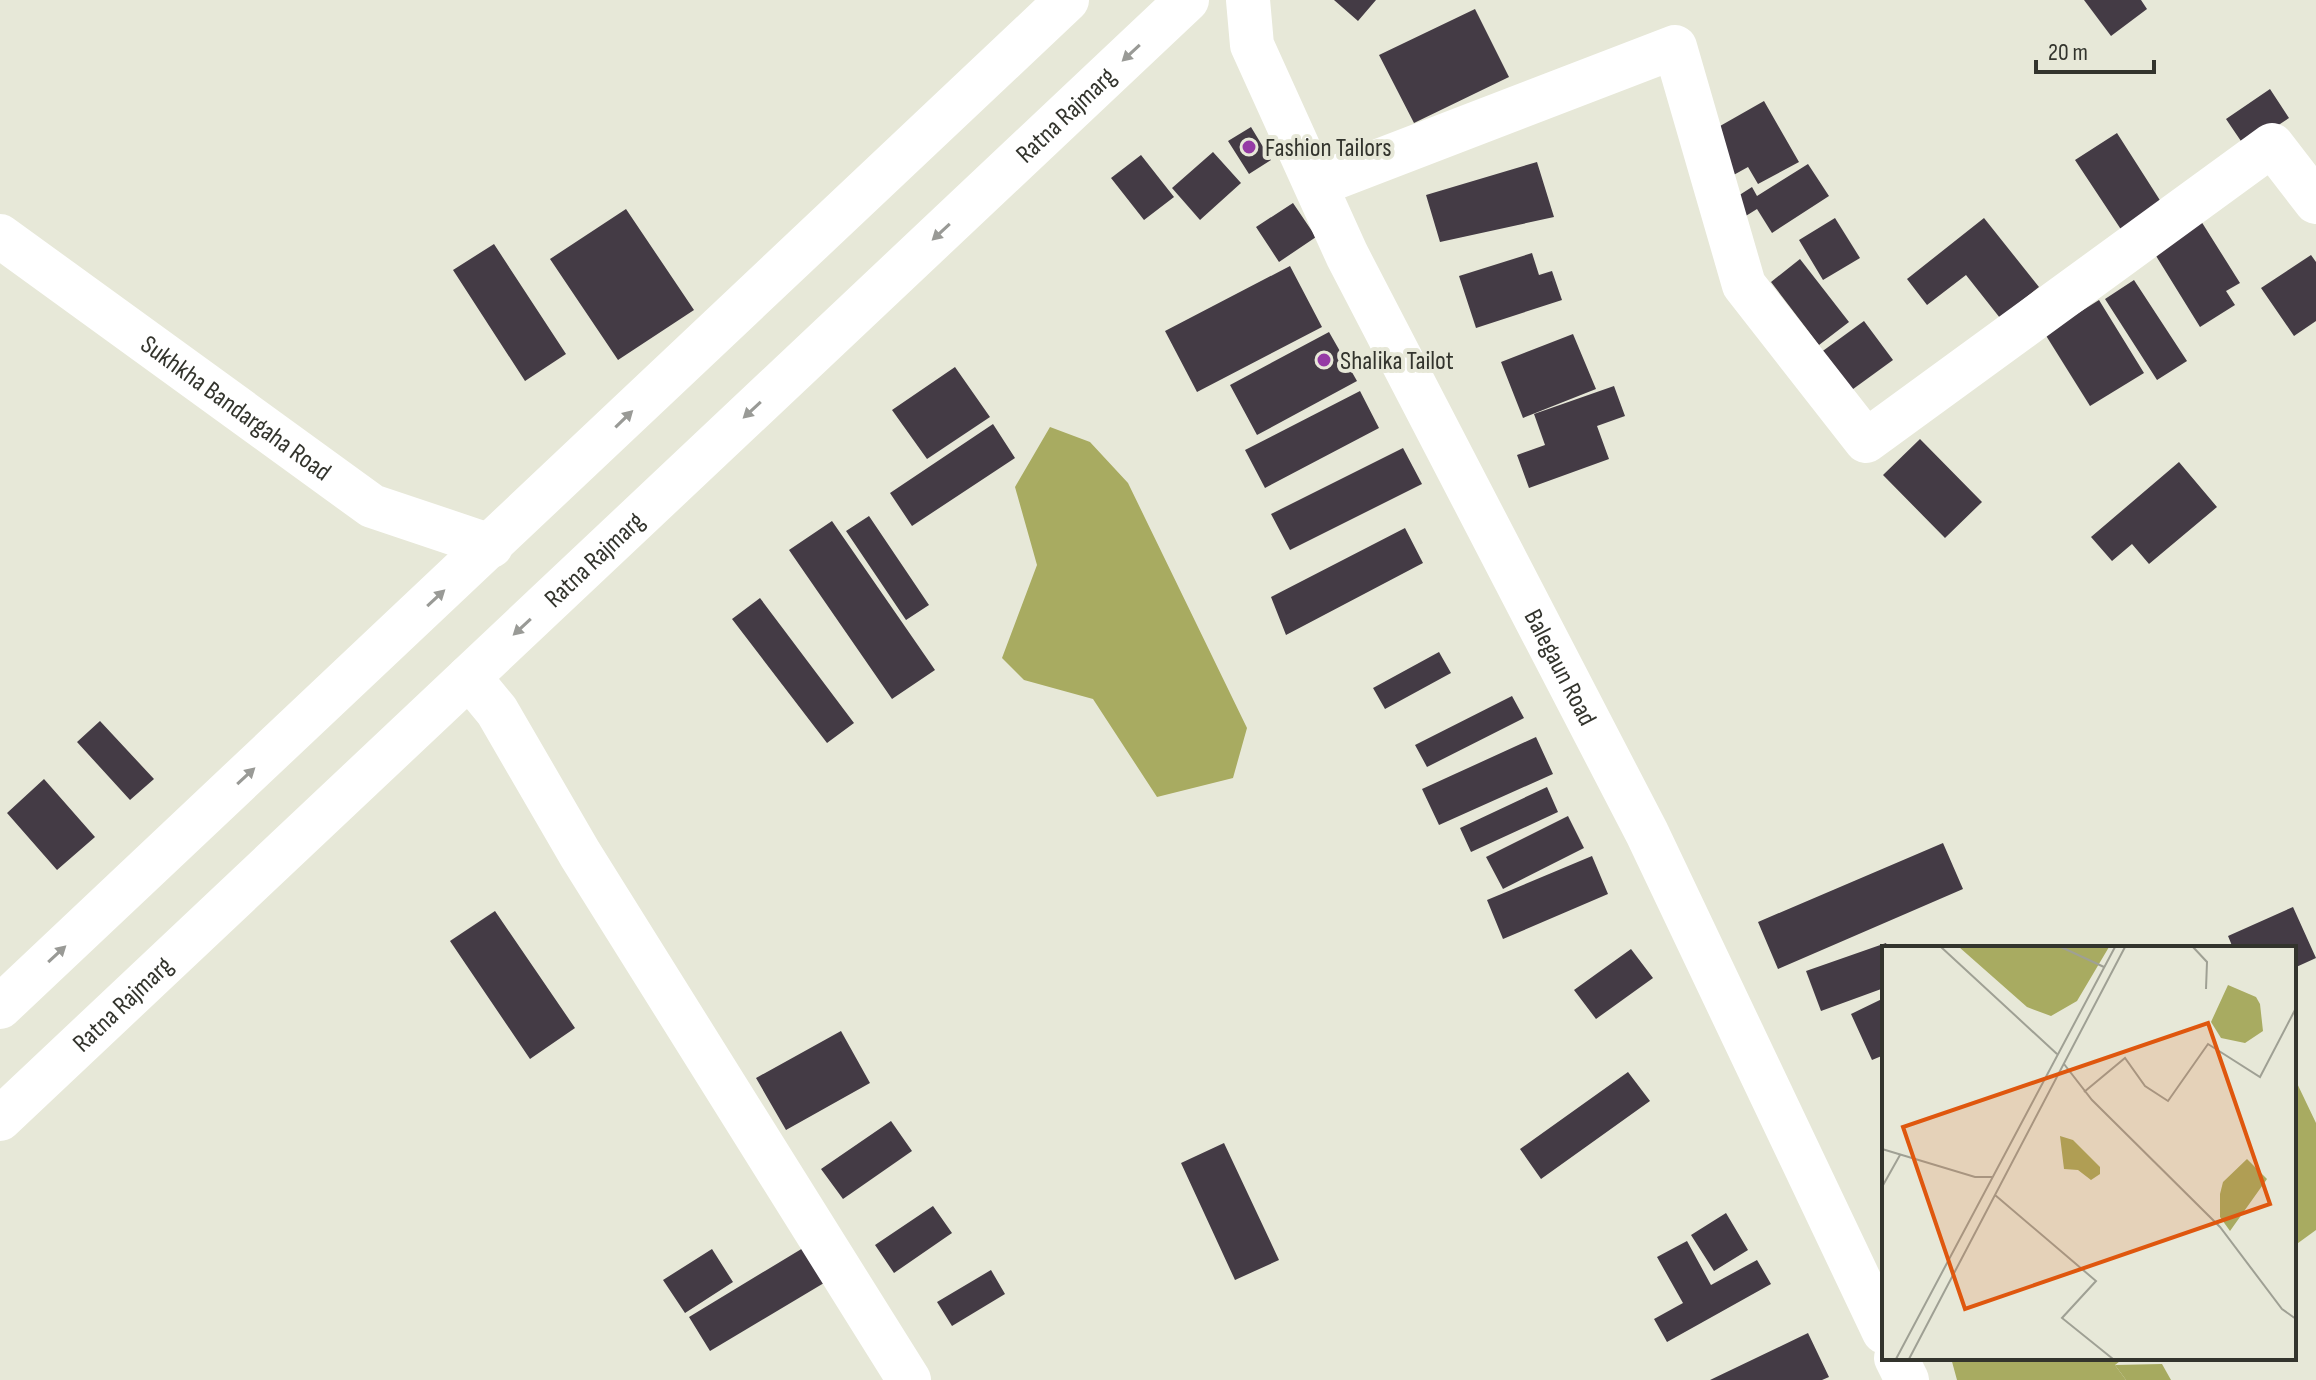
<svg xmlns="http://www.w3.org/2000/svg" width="2316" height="1380" font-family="'Sofia Sans Condensed',sans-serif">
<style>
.forest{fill:#a8ab61}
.water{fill:#a6aa5f}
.building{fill:#443b45}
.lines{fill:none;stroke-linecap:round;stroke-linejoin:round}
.minor{stroke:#fff;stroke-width:44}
.highway{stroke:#fff;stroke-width:44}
.oneway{fill:#999a96}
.poi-dot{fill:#953ba5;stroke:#e7e8d8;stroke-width:3}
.labels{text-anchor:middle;stroke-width:8;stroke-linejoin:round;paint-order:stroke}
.street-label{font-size:26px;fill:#33342d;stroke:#e7e8d8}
.poi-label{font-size:26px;fill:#33342d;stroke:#e7e8d8;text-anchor:start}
.inset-road{fill:none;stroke:#9fa094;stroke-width:2}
.view{fill:#df570e;fill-opacity:0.15;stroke:#df570e;stroke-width:4}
.inset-edge{fill:none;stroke:#33342d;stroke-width:4}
</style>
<rect width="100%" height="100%" fill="#e7e8d8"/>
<path class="forest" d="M1050 427 1090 442 1128 483 1247 728 1233 778 1157 797 1093 699 1024 680 1002 658 1037 565 1015 487Z
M2294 1077 2316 1123V1230L2294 1246Z
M1951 1358H2124L2115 1365 2126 1380H1957Z"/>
<path class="water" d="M2162 1364 2171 1380H2126L2115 1365Z"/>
<path class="building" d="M1334 0H1376L1358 21Z
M2084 0H2141L2147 9 2111 36Z
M1475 9 1509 77 1414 123 1379 55Z
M2270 89 2289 118 2245 147 2226 119Z
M1764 101 1799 162 1758 184 1748 167 1730 177 1706 134Z
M1251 127 1271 160 1249 174 1228 141Z
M2117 133 2163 205 2122 231 2075 160Z
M1213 152 1241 183 1200 220 1172 188Z
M1141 155 1174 197 1144 220 1111 178Z
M1537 162 1554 217 1440 242 1426 195Z
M1808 164 1829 196 1772 233 1757 209 1741 219 1730 201 1752 187 1757 196Z
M1293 203 1316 237 1279 262 1256 227Z
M626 209 694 310 618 360 550 259Z
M1835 218 1860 258 1823 280 1799 240Z
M1984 218 2039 287 2000 318 1966 275 1927 305 1907 279Z
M2201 221 2240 283 2226 291 2235 305 2200 327 2153 251Z
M494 244 566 354 525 381 453 270Z
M1532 253 1539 275 1552 271 1562 300 1476 328 1459 276Z
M2311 255 2316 262V321L2294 336 2261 288Z
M1800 259 1849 322 1819 345 1771 282Z
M1290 266 1322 327 1197 392 1165 331Z
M2134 280 2187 361 2157 380 2105 299Z
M2099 300 2144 373 2090 406 2045 334Z
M1864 321 1893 360 1849 392 1820 353Z
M1329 332 1357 381 1257 435 1230 385Z
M1573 334 1596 389 1523 418 1501 362Z
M955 367 990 417 927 459 892 410Z
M1614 386 1625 416 1597 426 1609 459 1529 488 1517 455 1545 445 1534 414Z
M1360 391 1379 428 1265 488 1245 450Z
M993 424 1015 458 912 526 890 493Z
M1920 439 1982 502 1945 538 1883 475Z
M1403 448 1422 484 1290 550 1271 514Z
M2179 462 2217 507 2149 564 2132 544 2112 561 2091 537Z
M869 516 929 605 906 620 846 531Z
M832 521 935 670 892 699 789 550Z
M1405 528 1423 563 1286 635 1271 597Z
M760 598 854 723 827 743 732 619Z
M1439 652 1451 673 1385 709 1373 688Z
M1512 696 1524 718 1427 767 1415 745Z
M100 721 154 779 130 800 77 742Z
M1536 737 1553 774 1439 825 1422 789Z
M44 779 95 837 57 870 7 813Z
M1547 787 1558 812 1471 852 1460 828Z
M1568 816 1584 848 1503 889 1486 857Z
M1943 843 1963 889 1778 969 1758 922Z
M1592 856 1608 894 1503 939 1487 900Z
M2293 907 2316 958 2294 968V948H2233L2228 936Z
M495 911 575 1028 530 1059 450 941Z
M1886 943 1888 948H1884V988L1821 1011 1806 971Z
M1631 949 1653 978 1596 1019 1574 990Z
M1884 998V1055L1872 1060 1851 1014Z
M841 1031 870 1083 786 1130 756 1078Z
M1628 1072 1650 1101 1541 1179 1520 1149Z
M891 1121 912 1151 843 1199 821 1169Z
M1224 1143 1279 1260 1235 1280 1181 1163Z
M933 1206 952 1233 894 1273 875 1245Z
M1726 1213 1748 1250 1714 1271 1691 1235Z
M1687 1241 1711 1285 1757 1260 1771 1284 1667 1342 1654 1319 1683 1303 1657 1257Z
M808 1245 829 1280 710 1351 689 1317Z
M712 1249 733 1282 685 1313 663 1280Z
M991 1270 1005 1294 952 1326 937 1302Z
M1808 1333 1829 1377 1822 1380H1710Z"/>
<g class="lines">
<g class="minor">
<path id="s1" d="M1248 0 1252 45 1347 255 1647 833 1884 1332"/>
<path d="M1316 185 1675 47 1744 285 1866 441 2272 145 2316 202"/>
<path id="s2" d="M0 236 372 506 491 546"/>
<path d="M469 677 497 711 580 854 909 1380"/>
<path d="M1896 1358 1907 1380"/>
</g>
<g class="highway">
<path d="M0 1007 1067 0"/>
<path id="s3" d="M0 1119 1187 0"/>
</g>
</g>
<defs><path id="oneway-solid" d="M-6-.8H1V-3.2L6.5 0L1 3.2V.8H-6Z" transform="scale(2)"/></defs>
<g class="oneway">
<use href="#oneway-solid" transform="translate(1131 53) rotate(137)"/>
<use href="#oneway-solid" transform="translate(941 232) rotate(137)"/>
<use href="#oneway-solid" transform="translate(752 410) rotate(137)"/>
<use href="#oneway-solid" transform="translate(624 419) rotate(-44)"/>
<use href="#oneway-solid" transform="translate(436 598) rotate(-43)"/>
<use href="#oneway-solid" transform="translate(522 627) rotate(137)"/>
<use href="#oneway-solid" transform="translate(246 776) rotate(-43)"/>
<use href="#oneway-solid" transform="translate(57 954) rotate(-43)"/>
</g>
<g class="poi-dot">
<circle cx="1249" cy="147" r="8"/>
<circle cx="1324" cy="360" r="8"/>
</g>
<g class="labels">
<g class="street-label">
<text dy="9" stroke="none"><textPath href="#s3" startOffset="1464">Ratna Rajmarg</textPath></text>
<text dy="9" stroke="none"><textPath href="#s2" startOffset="292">Sukhkha Bandargaha Road</textPath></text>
<text dy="9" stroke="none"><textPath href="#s3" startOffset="816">Ratna Rajmarg</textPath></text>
<text dy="9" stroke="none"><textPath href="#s1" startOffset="740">Balegaun Road</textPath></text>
<text dy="9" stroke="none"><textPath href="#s3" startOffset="168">Ratna Rajmarg</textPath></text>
</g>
<g class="poi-label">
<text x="1265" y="156">Fashion Tailors</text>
<text x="1340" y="369">Shalika Tailot</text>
</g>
</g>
<g transform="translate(1882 946)">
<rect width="414" height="414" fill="#e7e8d8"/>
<path d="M77 1H227L195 55 169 70 145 61ZM346 39 374 51 378 58 381 85 363 97 339 92 329 76ZM178 190 191 194 218 221V228L209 234 196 224 182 223ZM365 213 385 233 348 285 338 271V248L341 236Z" fill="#a8ab61"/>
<path class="inset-road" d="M59 1 175 108M179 1 222 21M311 1 325 16 324 43M182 118 210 154 338 281 400 363 414 373M202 146 243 112 263 140 286 155 326 98 378 131 414 62M0 203 93 231H110M0 241 18 209M113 249 214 335 180 372 231 413M14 413 233 1M27 413 243 1"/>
<path class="view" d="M326 77 388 258 83 363 21 181Z"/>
<rect width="414" height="414" class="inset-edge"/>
</g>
<path d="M2036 60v12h118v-12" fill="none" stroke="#33342d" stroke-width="4"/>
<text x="2048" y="60" font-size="24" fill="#33342d" stroke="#e7e8d8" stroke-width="6" paint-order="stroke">20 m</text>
</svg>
